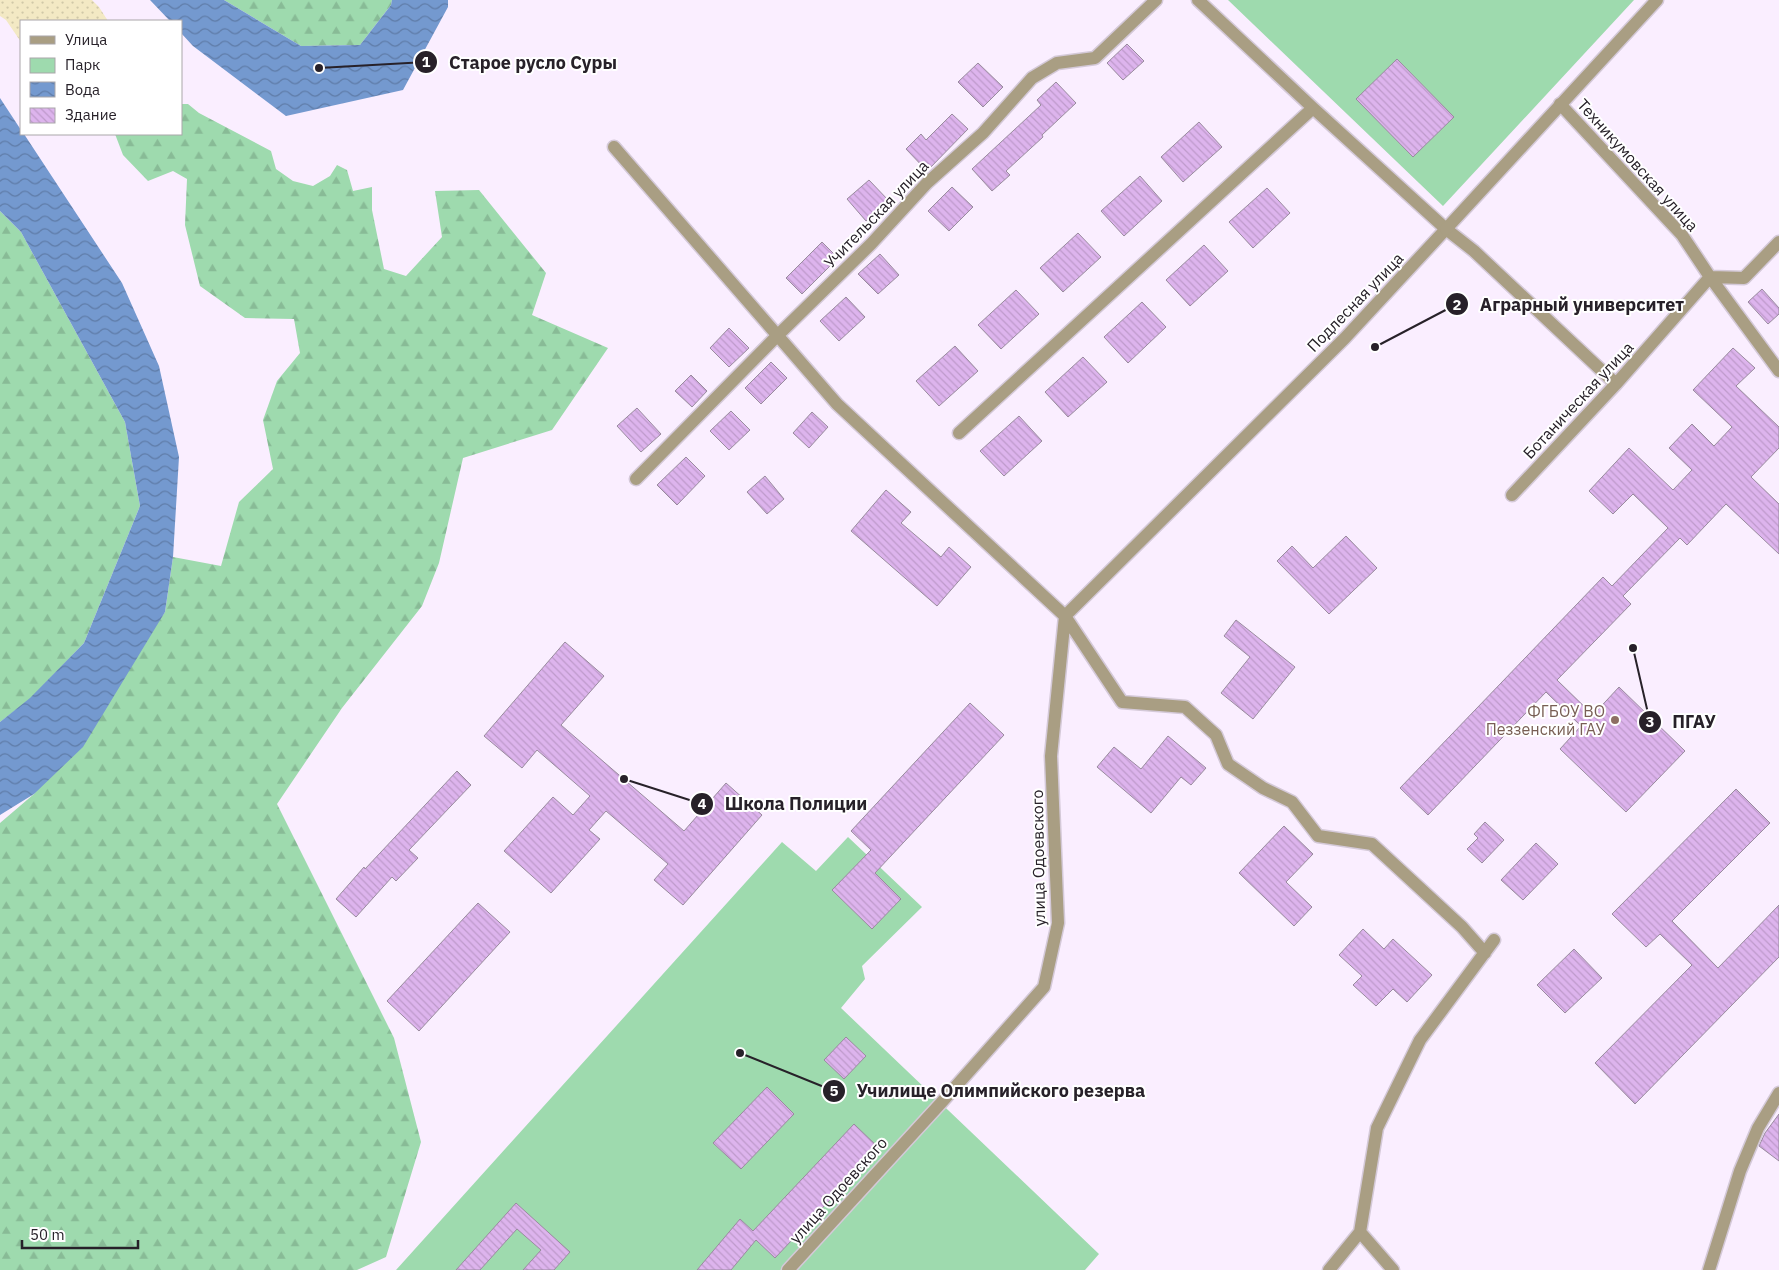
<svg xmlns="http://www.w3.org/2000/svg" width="1779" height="1270" font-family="'IBM Plex Sans',sans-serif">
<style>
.green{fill:#9edaae}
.forest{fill:url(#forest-firs)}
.sand{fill:url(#sand-dots)}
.water{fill:url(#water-waves)}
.building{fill:url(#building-back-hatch);stroke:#998b9e}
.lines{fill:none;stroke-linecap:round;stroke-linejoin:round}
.minor-casing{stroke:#d4c9d8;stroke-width:15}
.tertiary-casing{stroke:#d4c9d8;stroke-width:15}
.minor{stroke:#a99e83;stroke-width:12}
.tertiary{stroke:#a99e83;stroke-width:12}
.education-dot{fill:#8d6e63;stroke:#fff;stroke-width:2}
.labels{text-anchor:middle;stroke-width:4;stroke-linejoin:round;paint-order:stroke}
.street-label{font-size:16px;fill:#272129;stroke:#fff}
.education-label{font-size:16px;fill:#785e54;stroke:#fff;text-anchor:end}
.leader{fill:none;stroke:#272129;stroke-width:2}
.callout-dot{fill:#272129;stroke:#fff;stroke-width:2}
.mark-label{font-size:15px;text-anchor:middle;font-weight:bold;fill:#fff}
.callout-label{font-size:18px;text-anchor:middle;font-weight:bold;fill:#272129;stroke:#fff;stroke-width:4;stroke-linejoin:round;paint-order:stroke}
</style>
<defs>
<pattern id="forest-firs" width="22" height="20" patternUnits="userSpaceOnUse" patternTransform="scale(1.25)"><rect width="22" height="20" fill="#9edaae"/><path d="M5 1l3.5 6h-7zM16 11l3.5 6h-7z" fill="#88bb96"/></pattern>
<pattern id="sand-dots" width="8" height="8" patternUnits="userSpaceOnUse" patternTransform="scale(1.25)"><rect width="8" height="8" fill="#f3e9c4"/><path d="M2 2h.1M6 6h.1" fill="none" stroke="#d0c8a8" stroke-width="1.8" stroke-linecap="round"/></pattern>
<pattern id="water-waves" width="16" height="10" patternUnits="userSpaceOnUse" patternTransform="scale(1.25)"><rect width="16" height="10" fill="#7499cf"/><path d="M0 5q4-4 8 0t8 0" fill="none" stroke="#5f7ca8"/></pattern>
<pattern id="building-back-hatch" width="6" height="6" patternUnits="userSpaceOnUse" patternTransform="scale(1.25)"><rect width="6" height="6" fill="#ddb4ed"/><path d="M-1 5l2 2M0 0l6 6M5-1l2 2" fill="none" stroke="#be9acb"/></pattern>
</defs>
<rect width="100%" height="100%" fill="#faeeff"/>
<path class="green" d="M1228 0H1634L1443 206Z
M848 837 922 907 862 966 865 979 841 1008 1099 1254 1085 1270H396L782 842 816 871Z"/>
<path class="forest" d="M224 0H392L391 5 360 45 301 46Z
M181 104H188L199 113 271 151 276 169 293 181 313 186 330 176 337 165 347 170 353 191 372 187V210L384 269 406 276 442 237 435 191 479 190 546 273 532 315 608 348 552 430 463 458 439 563 422 606 342 708 277 804 394 1038 421 1142 386 1257 357 1270H0V823L34 794 165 612 173 557 221 566 239 502 273 469 263 420 277 381 300 353 294 319 245 318 200 286 185 225 187 179 173 171 148 181 123 155 115 134H181Z
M0 211 21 232 125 422 140 506 84 643 30 699 0 722Z"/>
<path class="sand" d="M0 0H92L99 7 108 21H21V42L6 20 0 16Z"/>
<path class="water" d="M150 0H224L301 46 360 45 391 5 392 0H448V7L403 90 286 116 193 46 181 33V21H170Z
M0 98 21 130V134H24L122 283 159 366 179 457 173 557 165 612 83 747 34 794 0 815V722L30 698 84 643 140 506 125 422 21 232 0 211Z"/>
<path class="building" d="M1127 44 1144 61 1123 80 1107 63Z
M1397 59 1454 117 1413 157 1356 99Z
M978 63 1003 87 983 107 958 82Z
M1056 82 1076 103 1042 135 1043 137 1006 171 1010 175 992 191 972 169 1041 105 1037 100Z
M952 114 968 129 927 171 906 149 921 134 926 140Z
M1199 122 1222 147 1183 182 1161 157Z
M1140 176 1162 201 1124 236 1101 211Z
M869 180 889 201 866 221 847 199Z
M952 187 973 207 949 231 928 211Z
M1267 188 1290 213 1253 248 1229 222Z
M1078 233 1101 257 1063 292 1040 268Z
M822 242 838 258 802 294 786 278Z
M1204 245 1228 271 1190 306 1166 280Z
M880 254 899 275 878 294 858 274Z
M1762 289 1779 308V314L1768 324 1748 302Z
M1016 290 1039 314 1001 349 978 325Z
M846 297 865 317 839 341 820 321Z
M1142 302 1166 327 1128 363 1104 337Z
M729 328 749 348 729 367 710 348Z
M955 346 978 371 939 406 916 381Z
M1733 348 1755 368 1736 386 1779 427V448L1751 477 1779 504V554L1726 504 1687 545 1680 538 1623 596 1631 604 1557 680 1593 715 1619 687 1685 751 1626 812 1560 749 1581 726 1546 692 1428 815 1400 788 1603 577 1612 586 1668 528 1633 494 1613 514 1589 491 1629 448 1673 490 1692 470 1669 448 1692 424 1714 446 1732 427 1693 390Z
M1083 357 1107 382 1068 417 1045 392Z
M771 362 787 378 761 404 745 388Z
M691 375 707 391 692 407 675 391Z
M637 408 661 434 641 452 617 426Z
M731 411 750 430 729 450 710 431Z
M812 412 828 427 809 448 793 433Z
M1019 416 1042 441 1004 476 980 451Z
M686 457 705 476 677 505 657 485Z
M765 476 784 499 767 514 747 492Z
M886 490 911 512 901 523 941 557 949 547 971 567 937 606 851 531Z
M1346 536 1377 568 1329 614 1277 561 1292 546 1313 568Z
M1236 620 1295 667 1253 719 1221 693 1250 657 1224 636Z
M565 642 604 676 561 725 684 831 726 783 762 815 683 905 654 880 668 864 606 811 589 830 600 839 551 893 504 851 553 797 573 815 590 796 537 750 522 768 484 736Z
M970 703 1004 735 875 873 901 899 872 929 832 890 871 850 851 831Z
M1168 736 1206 768 1191 785 1181 777 1151 813 1097 767 1114 747 1141 769Z
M457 771 471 785 409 850 418 858 396 881 392 877 356 917 336 899 364 867 365 869Z
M1736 789 1770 823 1672 921 1718 968 1779 905V957L1635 1104 1595 1063 1692 965 1660 934 1646 947 1612 914Z
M1485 822 1504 840 1482 863 1467 849 1478 838 1474 834Z
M1284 826 1313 854 1286 882 1312 907 1294 926 1239 873Z
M1536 843 1558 864 1523 900 1501 880Z
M478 903 510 932 419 1031 387 1001Z
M1363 929 1384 949 1393 939 1432 975 1407 1002 1393 989 1376 1006 1353 985 1362 976 1339 955Z
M1574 949 1602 978 1565 1013 1537 985Z
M846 1037 866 1056 844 1079 824 1060Z
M767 1087 794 1114 741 1169 713 1143Z
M1779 1114V1161L1759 1146 1765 1133Z
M854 1124 879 1148 775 1258 756 1240 731 1270H697L740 1219 753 1231Z
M516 1203 570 1252 554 1270H523L541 1250 517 1229 480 1270H456Z"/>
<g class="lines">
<g class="minor-casing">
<path id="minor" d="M1198 0 1313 108 1446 229 1474 251 1616 384
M1560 104 1682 235 1710 277 1779 371
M614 147 837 404 1065 616 1122 702 1185 707 1216 735 1228 764 1263 788 1292 802 1318 836 1372 844 1462 927 1485 953
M959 433 1313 108
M636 479 778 335 871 244 927 183 983 133 1032 78 1057 63 1095 58 1156 0
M1512 495 1616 384 1710 277 1744 278 1779 242
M1065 616 1345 338 1446 229
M1360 1232 1393 1270
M788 1270 941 1103 1044 987 1058 923 1051 756 1065 616
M1329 1270 1360 1232 1377 1128 1420 1040 1494 940
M1709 1270 1740 1171 1758 1128 1779 1093"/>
</g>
<g class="tertiary-casing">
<path id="tertiary" d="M1446 229 1657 0"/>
</g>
<use href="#minor" class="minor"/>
<use href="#tertiary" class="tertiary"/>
</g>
<circle class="education-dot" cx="1615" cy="720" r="5"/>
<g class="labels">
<g class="street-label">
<text transform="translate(1638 165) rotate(48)" y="6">Техникумовская улица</text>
<text transform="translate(876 214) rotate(-46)" y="6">Учительская улица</text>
<text transform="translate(1355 302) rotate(-46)" y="6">Подлесная улица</text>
<text transform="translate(1578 400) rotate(-47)" y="6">Ботаническая улица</text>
<text transform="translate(1038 858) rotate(-91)" y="6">улица Одоевского</text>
<text transform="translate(838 1190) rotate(-48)" y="6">улица Одоевского</text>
</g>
<g class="education-label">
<text x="1605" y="717">ФГБОУ ВО<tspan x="1605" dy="18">Пеззенский ГАУ</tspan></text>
</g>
</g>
<path class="leader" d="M319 68L426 62M1375 347L1457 304M1633 648L1650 722M624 779L702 804M740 1053L834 1091"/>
<g class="callout-dot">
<circle cx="319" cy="68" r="5"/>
<circle cx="1375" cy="347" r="5"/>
<circle cx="1633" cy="648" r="5"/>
<circle cx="624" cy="779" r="5"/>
<circle cx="740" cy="1053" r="5"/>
<circle cx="426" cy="62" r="12"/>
<circle cx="1457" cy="304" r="12"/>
<circle cx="1650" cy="722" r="12"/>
<circle cx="702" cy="804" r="12"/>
<circle cx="834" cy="1091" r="12"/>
</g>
<g class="mark-label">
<text x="426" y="67">1</text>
<text x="1457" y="310">2</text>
<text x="1650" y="727">3</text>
<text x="702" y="809">4</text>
<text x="834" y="1096">5</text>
</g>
<g class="callout-label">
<text x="533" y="69">Старое русло Суры</text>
<text x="1582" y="311">Аграрный университет</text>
<text x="1694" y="728">ПГАУ</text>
<text x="796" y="810">Школа Полиции</text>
<text x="1001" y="1097">Училище Олимпийского резерва</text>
</g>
<rect x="20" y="20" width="162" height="115" fill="#ffffff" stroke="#a9a6a9"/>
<rect x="30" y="36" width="25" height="8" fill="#a99e83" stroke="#a9a6a9"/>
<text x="65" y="45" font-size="15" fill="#272129">Улица</text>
<rect x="30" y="58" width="25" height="15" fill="#9edaae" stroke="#a9a6a9"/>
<text x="65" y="70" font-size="15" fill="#272129">Парк</text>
<rect x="30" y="82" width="25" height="15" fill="url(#water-waves)" stroke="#a9a6a9"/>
<text x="65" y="95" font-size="15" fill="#272129">Вода</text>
<rect x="30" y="108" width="25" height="15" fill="url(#building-back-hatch)" stroke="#a9a6a9"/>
<text x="65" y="120" font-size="15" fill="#272129">Здание</text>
<path d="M22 1240v8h116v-8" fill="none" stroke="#272129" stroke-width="2.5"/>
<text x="30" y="1240" font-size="15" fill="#272129" stroke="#ffffff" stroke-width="4" paint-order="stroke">50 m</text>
</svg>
